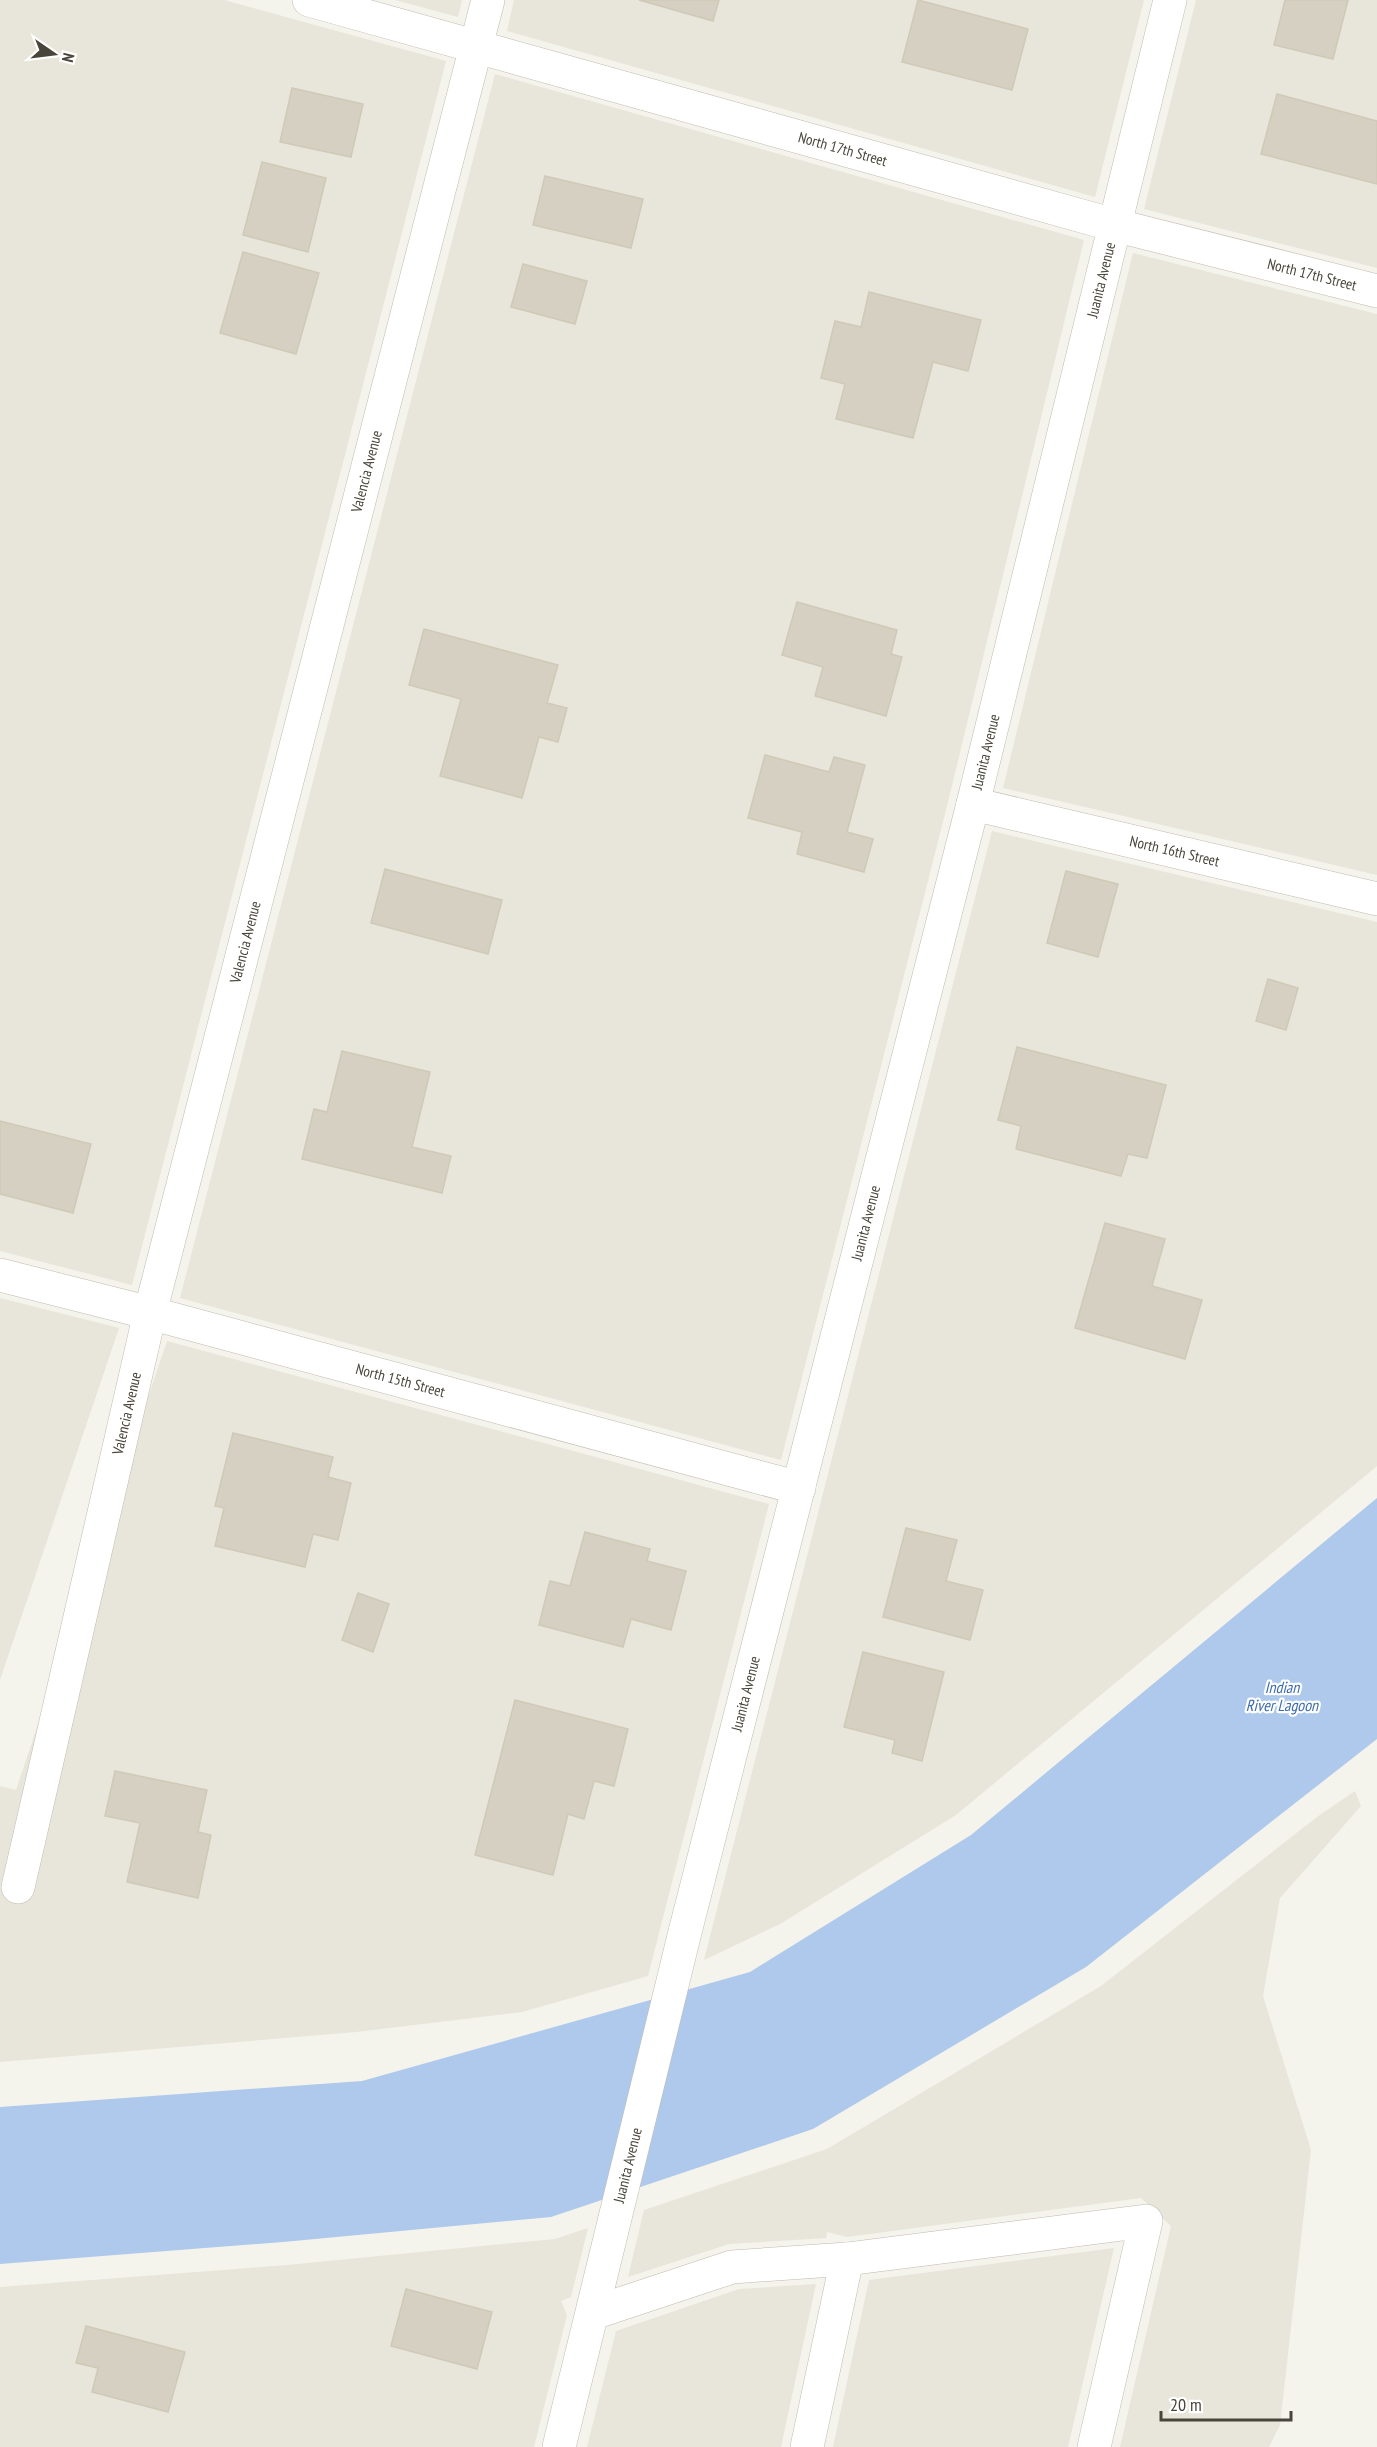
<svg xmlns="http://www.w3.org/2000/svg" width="1377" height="2447" font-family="'PT Sans Narrow',sans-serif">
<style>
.residential{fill:#e8e6da}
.water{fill:#aec9eb}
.building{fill:#d5d0c2;stroke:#cfc9b6;stroke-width:1.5}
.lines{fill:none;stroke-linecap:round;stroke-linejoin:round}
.minor-casing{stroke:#bfbcaf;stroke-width:34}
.tertiary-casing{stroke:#bfbcaf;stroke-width:34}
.minor{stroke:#fff;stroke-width:33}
.tertiary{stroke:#fff;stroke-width:33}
.labels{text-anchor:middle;stroke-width:4.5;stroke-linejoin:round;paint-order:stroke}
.street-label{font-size:15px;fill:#48453a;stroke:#fff}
.water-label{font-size:16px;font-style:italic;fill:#3c6cac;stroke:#fff}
</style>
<rect width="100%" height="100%" fill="#f4f3ec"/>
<path class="residential" d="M0 0H224L446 61 132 1285 0 1251Z
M395 0H462L458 17Z
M514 0H1144L1095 197 507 31Z
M1196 0H1377V268L1144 209Z
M495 74 1084 240 949 798 781 1460 180 1298Z
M1133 253 1377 314V875L1003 788Z
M992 831 1377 922V1466L956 1815 780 1924 704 1960Z
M0 1298 119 1328 0 1680Z
M167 1341 769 1504 648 1976 522 2012 356 2032 0 2062V1786L16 1790Z
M1355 1791 1361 1806 1280 1898 1263 1996 1311 2150 1280 2425 1269 2447H1120L1171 2226 1141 2198 847 2237 827 2232 826 2238 729 2244 628 2277 644 2210 827 2149 1101 1986 1317 1817Z
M588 2228 571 2297 561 2301 567 2315 534 2447H0V2287L287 2265 555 2239Z
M1114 2248 1068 2447H833L869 2280Z
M816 2284 781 2447H587L616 2331 739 2289Z"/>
<path class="water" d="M1377 1498V1739L1086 1967 813 2129 551 2217 283 2242 0 2264V2107L362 2081 750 1972 971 1835Z"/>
<path class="building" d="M639 0H719L713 21Z
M918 0 1028 29 1012 90 902 62Z
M1285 0H1348L1333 59 1274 45Z
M292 88 363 104 351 157 280 142Z
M1277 94 1377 121V184L1261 154Z
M262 162 326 178 308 252 243 235Z
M545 176 643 199 631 248 533 225Z
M243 252 319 273 296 354 220 333Z
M523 264 587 281 575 324 511 307Z
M869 292 981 320 968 371 933 362 913 438 836 419 845 384 821 378 835 321 861 327Z
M797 602 897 630 891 654 902 657 886 716 815 696 823 667 782 655Z
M424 629 558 665 547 703 567 708 558 742 539 737 522 798 440 776 461 699 409 685Z
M765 755 829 772 834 757 865 765 847 832 873 839 864 872 797 854 802 832 748 818Z
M385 869 502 900 488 954 371 923Z
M1066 871 1118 884 1098 957 1047 943Z
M1268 979 1298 988 1286 1030 1256 1021Z
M1017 1047 1166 1085 1147 1158 1128 1154 1121 1176 1016 1149 1021 1126 998 1120Z
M342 1051 430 1072 412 1147 451 1156 442 1193 302 1159 314 1109 327 1112Z
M0 1121 91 1144 73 1213 0 1194Z
M1105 1223 1165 1239 1152 1286 1202 1300 1185 1359 1075 1328Z
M233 1433 333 1457 328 1477 351 1483 338 1540 313 1534 305 1567 215 1546 224 1508 215 1506Z
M906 1528 957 1540 946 1581 983 1590 970 1640 883 1617Z
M585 1532 650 1549 647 1561 686 1571 671 1630 631 1619 623 1647 539 1625 550 1581 570 1586Z
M358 1593 389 1604 373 1652 342 1640Z
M863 1652 944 1672 922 1761 892 1753 895 1740 844 1727Z
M515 1700 628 1729 614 1786 594 1781 584 1819 568 1814 553 1875 475 1855Z
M115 1771 207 1790 198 1832 211 1835 198 1898 127 1882 140 1823 105 1816Z
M406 2289 492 2312 477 2369 391 2346Z
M86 2326 185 2352 168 2412 92 2392 98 2368 76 2363Z"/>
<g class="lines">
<g class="minor-casing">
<g id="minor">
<path id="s1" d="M309 0 1114 225 1377 291"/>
<path id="s2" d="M973 804 1377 899"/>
<path id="s3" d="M0 1275 150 1313 799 1488"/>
<path id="s4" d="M18 1887 150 1313 488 0"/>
<path d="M593 2313 732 2267 847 2259 1146 2221 1094 2447"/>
<path d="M807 2447 847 2259"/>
</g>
</g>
<g class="tertiary-casing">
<g id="tertiary">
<path id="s5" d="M559 2447 685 1932 973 804 1170 0"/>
</g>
</g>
<use href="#minor" class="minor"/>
<use href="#tertiary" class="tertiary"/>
</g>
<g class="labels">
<g class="street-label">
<text dy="5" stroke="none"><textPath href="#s1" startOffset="554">North 17th Street</textPath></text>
<text dy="5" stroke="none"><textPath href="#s1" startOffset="1040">North 17th Street</textPath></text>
<text dy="5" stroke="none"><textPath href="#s5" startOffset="2234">Juanita Avenue</textPath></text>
<text dy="5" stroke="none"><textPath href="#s4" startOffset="1458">Valencia Avenue</textPath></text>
<text dy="5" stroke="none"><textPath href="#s5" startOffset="1748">Juanita Avenue</textPath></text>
<text dy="5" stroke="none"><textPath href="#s2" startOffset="207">North 16th Street</textPath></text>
<text dy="5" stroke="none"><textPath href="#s4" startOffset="972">Valencia Avenue</textPath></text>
<text dy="5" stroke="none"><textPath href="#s5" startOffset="1262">Juanita Avenue</textPath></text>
<text dy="5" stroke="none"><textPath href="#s3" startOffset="414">North 15th Street</textPath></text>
<text dy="5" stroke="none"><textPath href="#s4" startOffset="486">Valencia Avenue</textPath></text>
<text dy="5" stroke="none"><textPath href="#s5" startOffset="776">Juanita Avenue</textPath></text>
<text dy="5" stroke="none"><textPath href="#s5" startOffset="290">Juanita Avenue</textPath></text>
</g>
<g class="water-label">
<text x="1282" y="1693">Indian<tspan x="1282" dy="18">River Lagoon</tspan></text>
</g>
</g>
<g transform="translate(54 54) rotate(104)" stroke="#ffffff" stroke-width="4.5" paint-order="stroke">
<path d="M0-4.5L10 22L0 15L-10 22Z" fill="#48453a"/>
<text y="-9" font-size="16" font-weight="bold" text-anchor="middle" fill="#48453a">N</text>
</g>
<path d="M1161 2411v9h130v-9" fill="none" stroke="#48453a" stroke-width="3"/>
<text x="1170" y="2411" font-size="18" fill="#48453a" stroke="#ffffff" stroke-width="4.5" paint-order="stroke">20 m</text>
</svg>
